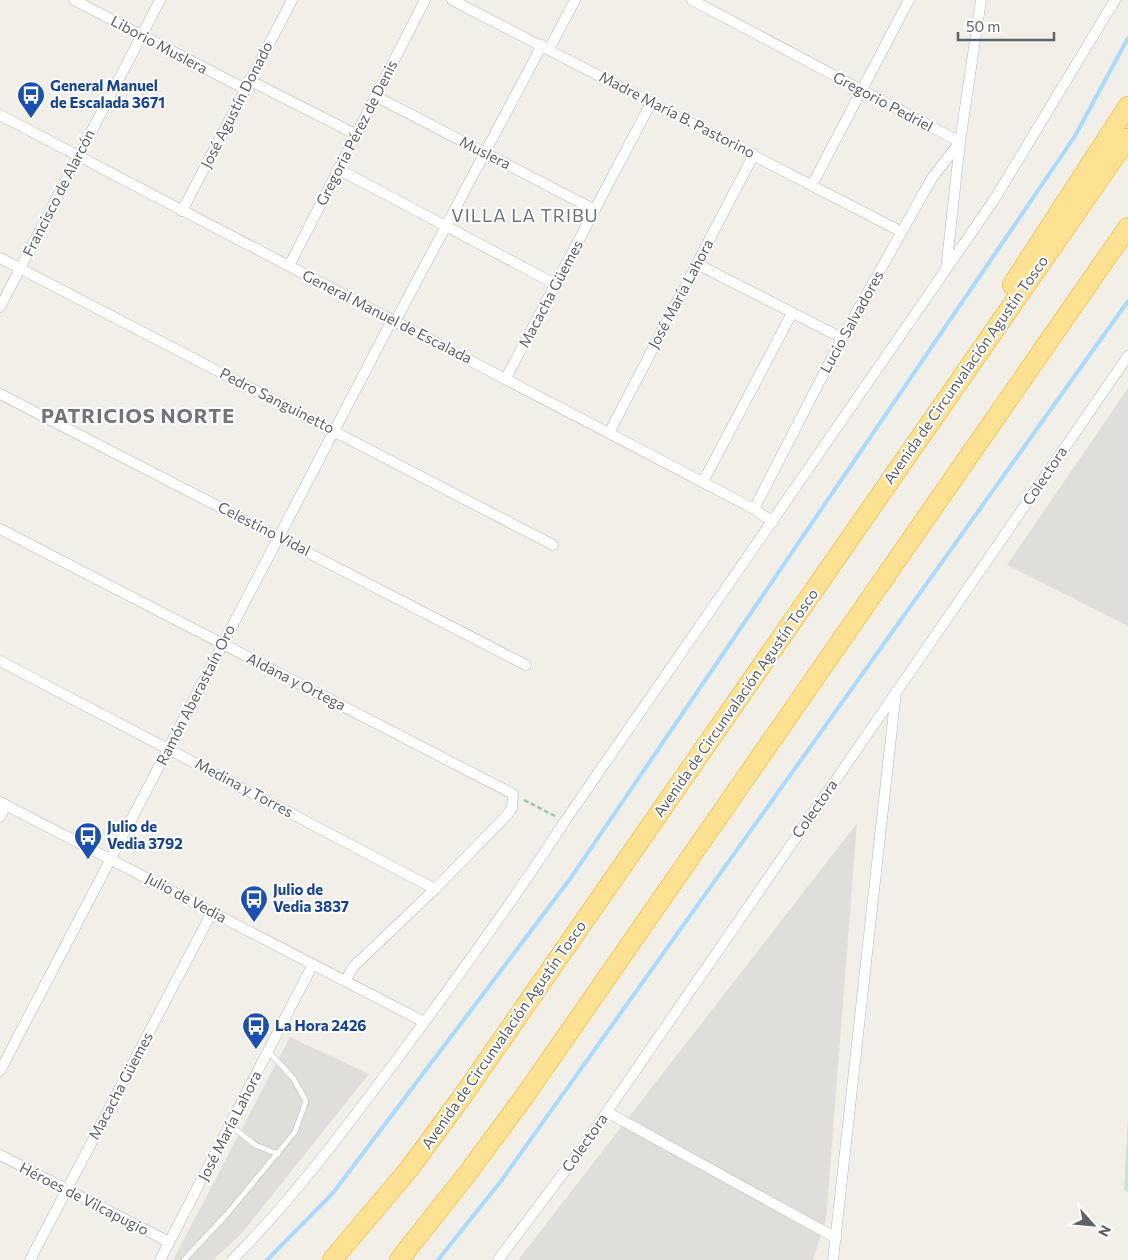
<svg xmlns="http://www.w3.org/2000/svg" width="1128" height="1260" font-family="Commissioner,sans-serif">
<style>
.industrial{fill:#e0deda}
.green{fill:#c5e8c5}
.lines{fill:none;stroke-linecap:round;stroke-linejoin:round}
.stream{stroke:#aadaff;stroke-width:4}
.lane-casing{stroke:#b5b8bc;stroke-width:6}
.street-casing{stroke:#b5b8bc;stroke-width:11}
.highway-casing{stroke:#f9ab00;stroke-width:20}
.path{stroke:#9cc7a9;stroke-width:2.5;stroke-dasharray:5 2.5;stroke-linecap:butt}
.lane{stroke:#fff;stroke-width:5}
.street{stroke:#fff;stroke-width:10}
.highway{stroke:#fde293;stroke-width:19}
.labels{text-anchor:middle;stroke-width:4;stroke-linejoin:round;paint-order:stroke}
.street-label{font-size:15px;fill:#5f6368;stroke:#fff}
.transit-label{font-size:15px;font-weight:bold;fill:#164399;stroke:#fff;text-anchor:start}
.quarter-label{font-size:18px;letter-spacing:1px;fill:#70757a;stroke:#fff}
.district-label{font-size:20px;font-weight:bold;letter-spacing:1px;fill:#70757a;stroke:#fff}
</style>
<rect width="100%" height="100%" fill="#f1efe8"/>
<path class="industrial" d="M1128 388V626L1007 565Z
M857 823 826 1220 813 1260H518Z
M290 1037 369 1074 242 1233 213 1260H173Z"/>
<path class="green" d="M1128 1117V1193L1124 1189Z"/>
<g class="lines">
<path class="stream" d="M267 1260 333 1193 570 879 1075 136 1128 38
M438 1260 501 1181 1128 301"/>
<g class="lane-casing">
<path id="lane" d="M230 1125 255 1145 278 1154
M184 1260 227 1214 295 1132 306 1101 293 1078 268 1051"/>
</g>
<g class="street-casing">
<path id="street" d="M74 0 245 89
M452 0 902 232
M692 0 960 142 946 270
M549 49 575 0
M249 80 355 134
M375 96 595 210
M0 115 754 509 773 522
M338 169 555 284
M812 185 909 0
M182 211 292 0
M0 258 553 545
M697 264 842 338
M289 266 425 0
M0 307 160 0
M395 322 542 45
M506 378 651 103
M0 394 526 665
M609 433 754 154
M703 482 792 313
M754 509 842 338 932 178 960 142 981 0
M0 529 513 794 512 808 507 815 435 889 354 966 345 981
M0 661 435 889
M0 802 424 1022
M0 817 6 805
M0 1071 392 320
M607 1112 836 1238
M0 1155 169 1242
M30 1260 212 912
M160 1260 313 964
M232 1260C298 1194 353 1118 409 1043 463 970 516 897 565 821L994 200 1115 0
M498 1260 580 1151 1128 356
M833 1260 896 692"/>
</g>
<g class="highway-casing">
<path id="highway" d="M1012 285 1128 106
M332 1260 409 1169 464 1094 1128 138
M399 1260 467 1174 524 1097 1128 227"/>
</g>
<path class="path" d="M524 800 555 816"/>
<use href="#lane" class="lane"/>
<use href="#street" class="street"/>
<use href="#highway" class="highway"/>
</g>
<defs>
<g id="bus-pin" transform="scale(1.4375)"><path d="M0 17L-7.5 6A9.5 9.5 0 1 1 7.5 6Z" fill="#1a4fb4" stroke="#fff"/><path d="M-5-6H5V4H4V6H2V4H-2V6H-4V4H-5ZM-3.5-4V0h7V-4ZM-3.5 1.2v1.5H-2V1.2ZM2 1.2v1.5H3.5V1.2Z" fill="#fff"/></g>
</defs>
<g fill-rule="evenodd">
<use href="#bus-pin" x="31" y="95"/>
<use href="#bus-pin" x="88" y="836"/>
<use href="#bus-pin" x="254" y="899"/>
<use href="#bus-pin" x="256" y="1026"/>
</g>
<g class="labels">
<g class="street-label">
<text transform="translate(159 45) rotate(28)" y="5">Liborio Muslera</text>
<text transform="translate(883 102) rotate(28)" y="5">Gregorio Pedriel</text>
<text transform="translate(237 105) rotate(-63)" y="5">José Agustín Donado</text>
<text transform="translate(677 115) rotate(27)" y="5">Madre María B. Pastorino</text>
<text transform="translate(357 133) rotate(-63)" y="5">Gregoria Pérez de Denis</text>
<text transform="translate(485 153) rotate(27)" y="5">Muslera</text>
<text transform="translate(59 193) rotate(-63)" y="5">Francisco de Alarcón</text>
<text transform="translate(551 294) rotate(-62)" y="5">Macacha Güemes</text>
<text transform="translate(681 294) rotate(-62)" y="5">José María Lahora</text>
<text transform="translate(387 317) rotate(27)" y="5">General Manuel de Escalada</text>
<text transform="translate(852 322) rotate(-61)" y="5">Lucio Salvadores</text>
<text transform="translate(966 370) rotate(-55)" y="5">Avenida de Circunvalación Agustín Tosco</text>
<text transform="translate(277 401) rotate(27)" y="5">Pedro Sanguinetto</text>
<text transform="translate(1045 476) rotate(-56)" y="5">Colectora</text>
<text transform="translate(264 529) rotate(27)" y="5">Celestino Vidal</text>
<text transform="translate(296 682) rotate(27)" y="5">Aldana y Ortega</text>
<text transform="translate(196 695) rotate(-63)" y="5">Ramón Aberastaín Oro</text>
<text transform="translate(736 703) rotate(-55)" y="5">Avenida de Circunvalación Agustín Tosco</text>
<text transform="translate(244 788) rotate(28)" y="5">Medina y Torres</text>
<text transform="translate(815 809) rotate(-55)" y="5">Colectora</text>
<text transform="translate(186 898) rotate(28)" y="5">Julio de Vedia</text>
<text transform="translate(504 1035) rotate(-55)" y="5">Avenida de Circunvalación Agustín Tosco</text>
<text transform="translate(121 1086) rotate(-62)" y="5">Macacha Güemes</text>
<text transform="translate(230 1126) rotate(-63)" y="5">José María Lahora</text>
<text transform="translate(585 1143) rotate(-55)" y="5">Colectora</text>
<text transform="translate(84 1199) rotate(27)" y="5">Héroes de Vilcapugio</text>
</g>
<g class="transit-label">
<text x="50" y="91">General Manuel<tspan x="50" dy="17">de Escalada 3671</tspan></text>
<text x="107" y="832">Julio de<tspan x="107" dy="17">Vedia 3792</tspan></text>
<text x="273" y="895">Julio de<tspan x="273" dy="17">Vedia 3837</tspan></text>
<text x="275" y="1031">La Hora 2426</text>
</g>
<g class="quarter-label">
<text x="525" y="222">VILLA LA TRIBU</text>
</g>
<g class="district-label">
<text x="138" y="423">PATRICIOS NORTE</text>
</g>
</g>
<g transform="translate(1093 1225) rotate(117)" stroke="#ffffff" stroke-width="4" paint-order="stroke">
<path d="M0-4L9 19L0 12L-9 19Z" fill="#5f6368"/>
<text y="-8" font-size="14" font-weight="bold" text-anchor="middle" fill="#5f6368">N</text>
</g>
<path d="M958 32v8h96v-8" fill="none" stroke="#5f6368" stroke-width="2.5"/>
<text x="966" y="32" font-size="15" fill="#5f6368" stroke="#ffffff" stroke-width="4" paint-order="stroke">50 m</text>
</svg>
